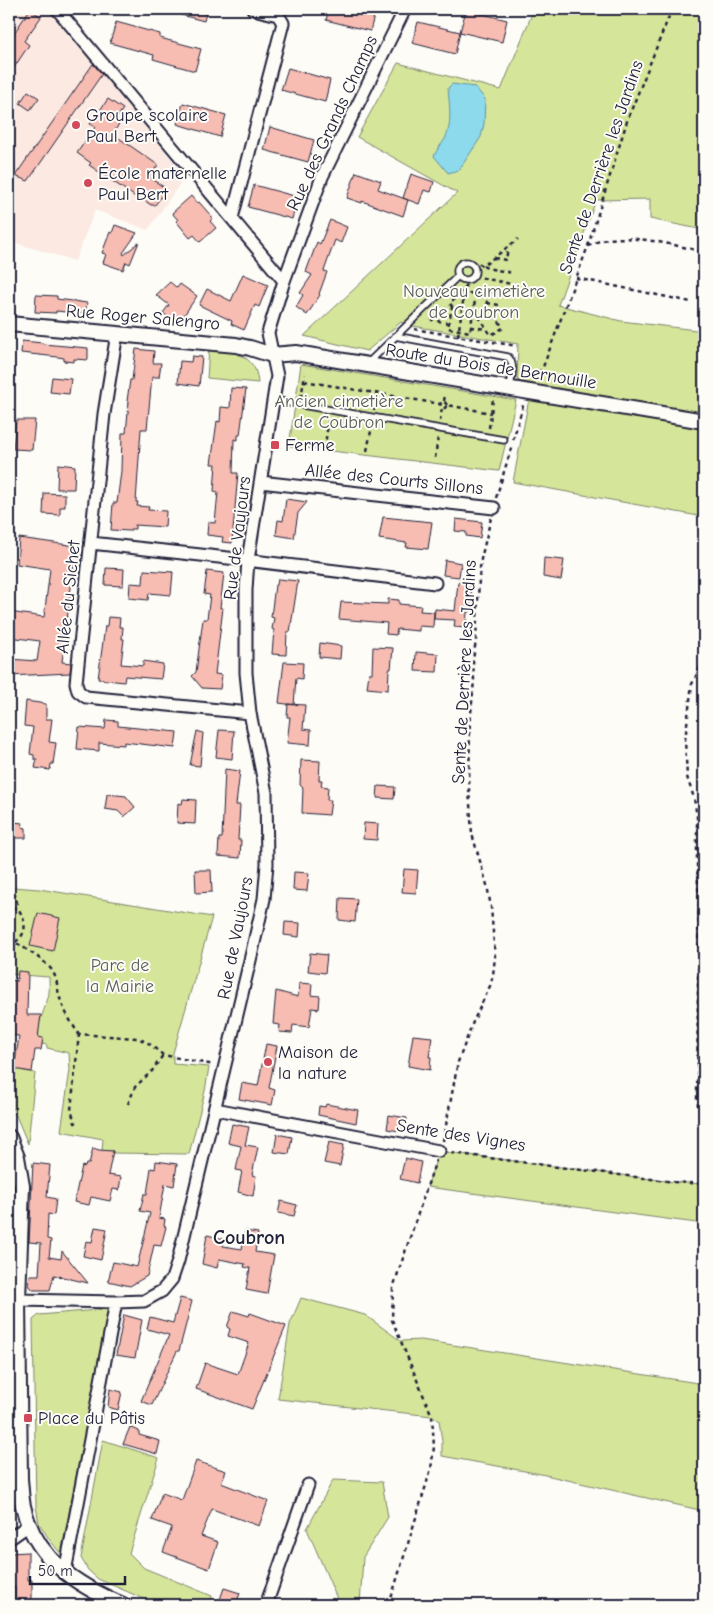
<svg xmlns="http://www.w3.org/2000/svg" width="713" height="1614" font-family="'Comic Neue',sans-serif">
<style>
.built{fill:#fbe9e2}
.green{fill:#d5e69a;stroke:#7c846a}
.water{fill:#8ddaec;stroke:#6290a5}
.building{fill:#f7bcb2;stroke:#22223b}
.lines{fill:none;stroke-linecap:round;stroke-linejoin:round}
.service-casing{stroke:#22223b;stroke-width:9}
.minor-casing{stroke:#22223b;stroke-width:15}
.tertiary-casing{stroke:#22223b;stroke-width:18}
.path{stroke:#22223b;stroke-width:2.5;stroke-dasharray:4 4;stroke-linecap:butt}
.service{stroke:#fdfcf7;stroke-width:5.5}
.minor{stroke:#fdfcf7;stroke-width:11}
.tertiary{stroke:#fdfcf7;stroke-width:14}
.poi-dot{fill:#d1495b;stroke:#fdfcf7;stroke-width:2}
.labels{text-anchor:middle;stroke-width:4;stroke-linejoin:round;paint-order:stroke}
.poi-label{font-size:18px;fill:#22223b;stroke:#fdfcf7;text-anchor:start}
.street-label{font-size:18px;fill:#22223b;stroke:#fdfcf7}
.park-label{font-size:18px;fill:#585d58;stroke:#fdfcf7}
.quarter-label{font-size:20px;font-weight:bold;fill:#22223b;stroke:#fdfcf7}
</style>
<rect width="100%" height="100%" fill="#fdfcf7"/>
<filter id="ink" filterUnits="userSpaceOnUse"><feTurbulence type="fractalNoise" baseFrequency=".02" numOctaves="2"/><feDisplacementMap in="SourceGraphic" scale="10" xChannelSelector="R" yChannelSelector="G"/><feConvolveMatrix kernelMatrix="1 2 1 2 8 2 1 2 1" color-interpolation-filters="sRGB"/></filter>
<g filter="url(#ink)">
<path class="built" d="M17 9H47L67 33V36L73 40 93 63 185 176 148 230 95 210 75 261 9 241V21Z"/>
<path class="green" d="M534 9H704V230L650 219V199L596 200 558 305 621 321 704 331V517L513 482 528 404 537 385 517 380 518 344 413 326 401 322 367 351 304 336 457 193 357 137 398 63 501 90Z
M209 349C233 352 256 353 258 383L207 378Z
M301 364 516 400 499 471 289 446Z
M13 887 39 889 212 917 173 1053V1064L209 1067 205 1091 189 1154 113 1153V1151H102L103 1139 61 1131 70 1070 69 1053 47 1048V1045L42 1044C33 1029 44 1013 48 998 50 991 49 984 49 977L9 974V889Z
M9 1065H10V1070L14 1069 35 1073 28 1144 14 1111 9 1104Z
M439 1151 674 1182 704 1184V1224L427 1187Z
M301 1298 365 1315 401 1341 421 1340 704 1384V1511L541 1474 442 1456V1441L439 1420 432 1416 278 1399 290 1324Z
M109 1309 61 1554 49 1539 39 1523 36 1506 33 1320 39 1315Z
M103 1440 159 1458 129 1553 144 1568 212 1596 211 1605H158L98 1579 88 1570 81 1558Z
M333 1480 382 1482 388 1517 363 1557 360 1605H337L338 1601 307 1529Z"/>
<path class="water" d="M452 84 475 87 485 99 484 124 481 137 459 170 448 173 434 156C437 149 441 145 445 139 453 124 449 104 448 88Z"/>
<path class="building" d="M30 9 41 17 24 41 29 45 9 75V41Z
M171 9H207L204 21 170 12Z
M329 9H376L370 31 326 20Z
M466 10 507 20 502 42 460 32Z
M116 22 160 34V38L201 49 195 71 153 59 154 55 110 43Z
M418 22 460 32 455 54 412 43Z
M93 64 102 74 28 181 15 176Z
M288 68 330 80 325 102 281 90Z
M28 91 39 98 30 110 20 103Z
M108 99 123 109 116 119 120 122 113 134 158 165 149 177 165 188 162 192 164 193 155 205H151L138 196 137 198 89 165 91 163 77 153 95 127 90 124Z
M183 103 226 115 220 137 177 124Z
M270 127 314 140 308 162 264 150Z
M356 172 381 181 378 189 408 200 403 216 362 201V203L347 198Z
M411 174 434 182 431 192 424 190 419 204 403 198Z
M254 185 298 197 292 219 248 207Z
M191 196 197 203 199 202 213 218 210 221 216 228 200 242 194 235 190 238 176 221 178 220 172 213Z
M330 220 347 227 341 243 335 240 324 271 327 272 319 294 320 295 307 315 296 307 303 295 300 293 312 275 306 272 317 242 320 244Z
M115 225 137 233 123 253 124 255 139 242 130 264 126 262 123 270 103 263 106 254 102 253 110 232 112 233Z
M243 274 268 285 259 307 255 305 244 330 231 324 232 321 199 305 207 289 231 301Z
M170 282 177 288 180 284 197 296 178 324 163 313 169 305 156 295Z
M36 295 57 296V299L87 303 85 314 56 311V313L35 312Z
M22 341 43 343V344L88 348V360L74 359V362L64 361V358L58 357 21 353Z
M136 349 154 351 153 363H161L159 377H152L147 429H141L136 502H138L137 506 149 507 148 510 166 511 165 527 135 525V529H130V531L111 530 113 503H117L121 471 122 433H126L129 401H127L130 380H132Z
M192 356 202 357 199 386 178 383 180 361 191 362Z
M52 377 71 379 69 394 50 392Z
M231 388 246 389 240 435H238V440L234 439 233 473H238L232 543 222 542 223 537 207 535 208 522 215 523 218 492 214 491 216 464H211L217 421 220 422 221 407 230 408Z
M16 420H35L32 450 13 449Z
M58 464 75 466 74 489H57Z
M44 493 65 494V507H60V515L43 514Z
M286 499 307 502 298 513 294 538 276 535 278 520 283 521Z
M383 517 432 522 428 549 406 547 407 543 379 539Z
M456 519 482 522 480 538 466 536V532L455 531Z
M19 538 76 546 62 662 71 663 70 673 9 676V659L37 661 40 641 9 637V612L44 617 50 569 17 564Z
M544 558 564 560 561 580 543 577Z
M445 560 461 563 459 577 443 575Z
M106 568 124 569 123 586 105 585Z
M144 570 173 572 171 595 149 593 148 600 129 598 130 583 143 584Z
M207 571 224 573 220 608H223L215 674 222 675 220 689 202 688 192 676 196 672 203 619H207L210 595 204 594Z
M278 579 298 581 290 632H287L286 655 272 654 274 630 272 629 274 618 271 617 275 585H277Z
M458 582 472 583 470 612H467L466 628 454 627 455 620 434 619 435 609 455 611Z
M388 599 399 600V604L421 606 420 611 434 612 433 627 419 626V631L397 629 396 635 386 634 387 623 339 619 341 602 388 604Z
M108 617 120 618 119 627H123L122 639H124L121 664 143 666V661L163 664 161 679 125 676 124 682 98 679 105 626H107Z
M320 643 341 646 340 659 319 657Z
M373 647 393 648 391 669H389L388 690 367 688 369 673H372Z
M416 652 438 654 437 672 415 671Z
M284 662 303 663 302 679 296 678 294 705 279 703Z
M26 701 46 704V719H52L49 742 56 743 53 764H51L50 770 35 768 37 759H34V755L30 754 33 727 24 726Z
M288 704 305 705 303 729 311 730 310 745 287 743 290 717H287Z
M106 720 118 721V726L177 732 175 748 124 742V745L99 743V751L77 749 79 727 105 729Z
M219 730 234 731 232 759 216 757Z
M197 731 203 733 200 766 190 765Z
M301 760 320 761 319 780H322L321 786 328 787 327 800H331L329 815 302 813 303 788 300 785Z
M225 769 240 771 236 805H240L238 840H241L240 858 218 856 219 838H222Z
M378 786 395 787 394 799 377 798Z
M107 794 126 796 135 807 124 817 118 811 105 809Z
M183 799 196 800 195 824 177 823 178 803 182 804Z
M12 822 23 823 22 827 26 828V838H11Z
M364 823 378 824 377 840 363 839Z
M404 869 418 870 416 893 402 892Z
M195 870H211L212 892 196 893Z
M294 872 309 873 307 891 293 890Z
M340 898 357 899 355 922 339 920Z
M38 913 60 918 53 951 30 946Z
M285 922 300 923 299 937 284 935Z
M310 953 327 955 325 973 308 971Z
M18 971 28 972 27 1015H41L38 1037 43 1038 41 1050H35L32 1072 14 1069 19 1036 9 1035 11 980 17 981Z
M299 983 312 984 311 995 320 996 319 1009 312 1008 309 1027 293 1025 292 1033 279 1032 280 1025 273 1024 276 991 298 997Z
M413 1035 432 1037 429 1057H431L430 1070 408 1066Z
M266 1044 277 1046 269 1088 275 1090 272 1105 239 1099 242 1083 258 1086Z
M326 1104 358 1110 356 1123 318 1115 319 1106 325 1107Z
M389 1115 407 1118 405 1132 387 1129Z
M232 1124 249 1127 245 1145 258 1147 252 1175 256 1176 253 1196 238 1192 242 1171 236 1170 241 1146 228 1143Z
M277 1134 292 1137 289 1154 274 1152Z
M329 1142 344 1145 340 1166 324 1163Z
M93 1148 99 1150 113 1151 108 1175 121 1177 119 1190 113 1189 110 1201 91 1197 89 1205 74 1202 82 1166 85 1167 86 1164H89Z
M405 1158 421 1162 417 1183 400 1179Z
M156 1161 177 1164 174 1186 165 1184 159 1218 165 1219 164 1226 166 1227 161 1246 154 1245 147 1276 130 1286 108 1281 113 1262 137 1267 150 1213 140 1211 144 1194H147L151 1168 155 1169Z
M33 1163 50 1165 47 1197 56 1199 54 1215 48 1214 47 1239 51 1240 49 1257 61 1259 62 1251 88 1283 54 1275 50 1290H33L29 1285 30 1275H39L41 1243 29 1242Z
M9 1197H13L11 1240H9Z
M281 1201 297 1205 294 1216 278 1213Z
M95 1227 107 1229 101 1260 83 1256 86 1241 92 1242Z
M245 1231 258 1233 255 1252 274 1255 267 1294 246 1290 250 1268 244 1267 245 1264 219 1259 217 1268 202 1264 207 1235 224 1239 223 1246 242 1249Z
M180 1298 192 1301 179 1351H177L152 1405 141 1401 169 1335 147 1329 150 1317 173 1323Z
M233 1311 249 1316 250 1313 286 1326 252 1409 196 1389 205 1363 238 1374 249 1343 228 1336 230 1329 227 1327Z
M124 1315 142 1320 135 1358 116 1355Z
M110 1389 122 1392 118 1410 108 1407Z
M130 1427 139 1431V1435L160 1441 157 1454 123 1444Z
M196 1461 226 1471 221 1483 268 1501 259 1526 212 1509 201 1536 218 1542 209 1569 163 1552 172 1527 152 1520 162 1493 182 1500Z
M28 1552V1580H32V1605H15V1587H9V1553Z
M224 1588 240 1593 236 1605H218Z"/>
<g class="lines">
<g class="service-casing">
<path id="service" d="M457 271a9 9 0 1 1 18 0a9 9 0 1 1-18 0Z
M395 336 508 357C516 365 511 377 510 388
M368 363 458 276
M273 400 504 440
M9 1452H20"/>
</g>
<g class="minor-casing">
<path id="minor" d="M57 9 284 281
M232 218 283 23 278 15 253 9
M117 333 104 414 76 683 78 691 86 697 250 713
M260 482 494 508
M91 543 237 559 435 583
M215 1109 439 1151
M18 1300 116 1302 144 1301 162 1291 172 1279 178 1261 252 952 264 899 267 864 266 793 250 713 246 673V590L248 560 277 376 268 333 284 281 322 177 405 9
M9 1539 29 1525
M65 1572 116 1302
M266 1605 308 1485"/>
</g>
<g class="tertiary-casing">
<path id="tertiary" d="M9 324 236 345 250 348 272 355 296 353 704 421
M9 1137 17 1157 22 1186 18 1300 20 1479C21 1488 21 1497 23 1506 35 1559 76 1585 123 1605"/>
</g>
<path class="path" d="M588 246C593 244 598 241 603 240 632 234 675 245 704 252
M494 258 506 260 508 248
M472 265 477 262 483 266 518 239
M483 266 487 268 513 273
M474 276 511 284
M576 278 691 302
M476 294 470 332 448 328 455 291 476 294 482 290 509 295
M487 303 499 305 496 318
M474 310 491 335 503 328 480 291
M449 323 432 320 452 304
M471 327 486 329
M414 329 517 346
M458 336 466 281
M535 380 543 367 549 351 588 246 628 118 672 9
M304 381 440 404
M301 398 305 374
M444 401 445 395
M447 405 444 401 440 404 442 408H445L447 405 491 413
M374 410 377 395
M440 421 442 408
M489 428 493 399
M513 440 524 402
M314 444 325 445 329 417
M367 451 372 426
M435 458 438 437
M496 498 512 446
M704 660 692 684 685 740 687 777 694 798 697 817V865L699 900 697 1099 704 1138
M9 907 17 903 15 895
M12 907 19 910C26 921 28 934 15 942
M9 942C17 942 23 947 30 952 38 957 45 962 51 969 57 977 57 986 59 995 63 1009 71 1023 79 1034L137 1038 147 1042 163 1055 214 1065
M79 1034 71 1110 75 1123 80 1122
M12 1070 13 1065
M128 1104 135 1087 152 1071 163 1055
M443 1141 458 1062 473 1022 490 986 493 975 495 957 491 907 487 885 472 834 469 789 470 725 474 680 473 660 476 640 479 579 481 559 491 518
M451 1153 674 1182 704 1184
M389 1605 431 1469 434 1447 432 1416 392 1320 393 1288 436 1160"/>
<use href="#service" class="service"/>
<use href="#minor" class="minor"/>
<use href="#tertiary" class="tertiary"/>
</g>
</g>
<g class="poi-dot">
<circle cx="76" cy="125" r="5"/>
<circle cx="88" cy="183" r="5"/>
<rect x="270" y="440" width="10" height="10" rx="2.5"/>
<circle cx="268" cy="1062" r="5"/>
<rect x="23" y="1413" width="10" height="10" rx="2.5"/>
</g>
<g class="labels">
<g class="poi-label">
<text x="86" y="121">Groupe scolaire<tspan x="86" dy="21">Paul Bert</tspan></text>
<text x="98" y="179">École maternelle<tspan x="98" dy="21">Paul Bert</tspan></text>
<text x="285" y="451">Ferme</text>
<text x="278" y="1058">Maison de<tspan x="278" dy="21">la nature</tspan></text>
<text x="38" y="1424">Place du Pâtis</text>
</g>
<g class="street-label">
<text transform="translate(332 123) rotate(-65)" y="6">Rue des Grands Champs</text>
<text transform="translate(601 167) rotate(-71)" y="6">Sente de Derrière les Jardins</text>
<text transform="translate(143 317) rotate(5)" y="6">Rue Roger Salengro</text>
<text transform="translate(491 366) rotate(9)" y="6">Route du Bois de Bernouille</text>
<text transform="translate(394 479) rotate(6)" y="6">Allée des Courts Sillons</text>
<text transform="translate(237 538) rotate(-83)" y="6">Rue de Vaujours</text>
<text transform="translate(68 597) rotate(-84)" y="6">Allée du Sichet</text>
<text transform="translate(464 672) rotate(-87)" y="6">Sente de Derrière les Jardins</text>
<text transform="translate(235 938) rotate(-79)" y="6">Rue de Vaujours</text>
<text transform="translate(461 1135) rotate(9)" y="6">Sente des Vignes</text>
</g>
<g class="park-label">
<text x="474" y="297">Nouveau cimetière<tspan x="474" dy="21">de Coubron</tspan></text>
<text x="339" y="407">Ancien cimetière<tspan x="339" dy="21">de Coubron</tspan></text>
<text x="120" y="971">Parc de<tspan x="120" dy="21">la Mairie</tspan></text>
</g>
<g class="quarter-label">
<text x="249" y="1244">Coubron</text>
</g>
</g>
<rect width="713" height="1614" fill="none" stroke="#fdfcf7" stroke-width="30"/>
<rect x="15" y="15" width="683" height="1584" fill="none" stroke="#22223b" stroke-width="2" filter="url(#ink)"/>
<path d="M30 1576v8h95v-8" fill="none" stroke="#22223b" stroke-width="2.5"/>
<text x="38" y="1576" font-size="15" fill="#22223b" stroke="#fdfcf7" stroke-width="4" paint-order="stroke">50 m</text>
</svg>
